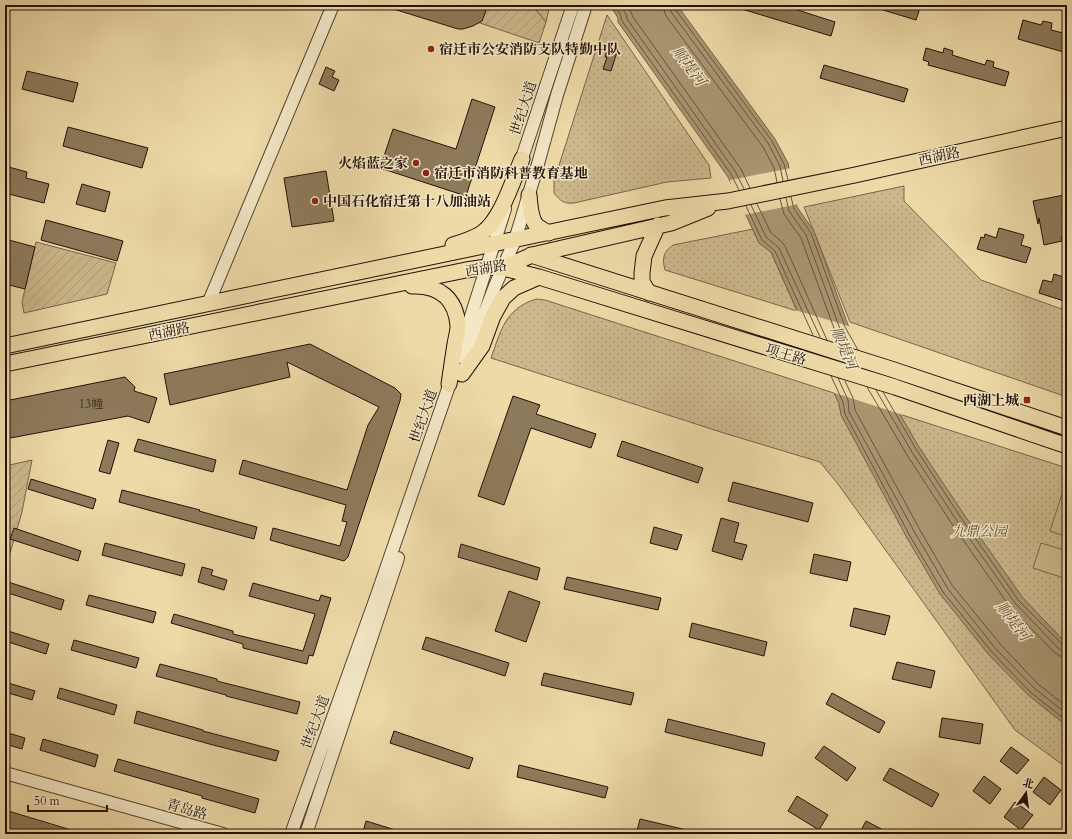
<svg xmlns="http://www.w3.org/2000/svg" width="1072" height="839" font-family="Cardo,'Noto Serif SC',serif">
<style>
.grass{fill:url(#grass-dots);stroke:#78644a}
.garden{fill:url(#garden-furrows);stroke:#78644a}
.pitch{fill:#cbb88c;stroke:#78644a}
.water{fill:#a99671;stroke:#746147}
.pier{fill:#eddaa7}
.lines{fill:none;stroke-linecap:round;stroke-linejoin:round}
.shore{stroke:#66543d;stroke-width:1}
.building{fill:#8d7a5b;stroke:#241109}
.minor-casing{stroke:#564330;stroke-width:14}
.major-casing{stroke:#241109;stroke-width:17}
.minor{stroke:#f3e7c6;stroke-width:12}
.major{stroke:#eddaa7;stroke-width:15}
.poi-dot{fill:#8f2418;stroke:#f3e7c6;stroke-width:1.5}
.labels{text-anchor:middle;stroke-width:3;stroke-linejoin:round;paint-order:stroke}
.number-label{font-size:12px;fill:#3e2b1e}
.poi-label{font-size:14px;font-weight:bold;fill:#241109;stroke:#f3e7c6;text-anchor:start}
.street-label{font-size:14px;fill:#241109;stroke:#f3e7c6}
.park-label{font-size:14px;font-style:italic;fill:#5e4b37;stroke:#f3e7c6}
.water-label{font-size:15px;font-style:italic;fill:#604d38;stroke:#f3e7c6}
</style>
<defs>
<pattern id="grass-dots" width="8" height="8" patternUnits="userSpaceOnUse"><rect width="8" height="8" fill="#cbb88c"/><path d="M2 2h.1M6 6h.1" fill="none" stroke="#ae9d77" stroke-width="1.8" stroke-linecap="round"/></pattern>
<pattern id="garden-furrows" width="10" height="10" patternUnits="userSpaceOnUse"><rect width="10" height="10" fill="#cbb88c"/><path d="M-1 1l2-2M0 10L10 0M9 11l2-2" fill="none" stroke="#ae9d77"/></pattern>
</defs>
<rect width="100%" height="100%" fill="#eddaa7"/>
<filter id="stains"><feTurbulence type="fractalNoise" baseFrequency=".005" numOctaves="4"/><feColorMatrix values="0 0 0 0 .2 0 0 0 0 .09 0 0 0 0 .02 0 0 0 .5 -.17"/></filter>
<radialGradient id="worn" r=".72"><stop offset=".6" stop-color="#630" stop-opacity="0"/><stop offset="1" stop-color="#630" stop-opacity=".3"/></radialGradient>
<path class="grass" d="M532 5H550L546 22Z
M607 15 709 165 711 178 667 182 574 203C563 204 561 201 554 193V181Z
M904 186V201L981 280 1067 311V397L850 322 804 207Z
M753 229 759 243 771 252 797 311 665 270C662 259 663 252 673 245Z
M536 299 545 300 1067 468V768L1015 730 838 484 820 462 727 434 491 358C501 330 505 309 536 299Z"/>
<path class="garden" d="M427 5H532L546 22 539 43Z
M36 242 116 263 107 294 24 313 22 302Z
M32 460 22 512 8 560 5 572V466Z"/>
<path class="pitch" d="M1062 494 1067 496V537L1050 531Z
M1041 543 1067 551V579L1033 568Z"/>
<path class="water" d="M610 5H677L775 139 788 163 797 207 814 231 848 325 919 447 965 516 1023 598 1067 644V726L1028 695 989 655 940 594 907 538 841 415 839 404 771 252 759 243 728 177 618 22V18Z"/>
<path class="pier" d="M791 168 799 204 744 215 732 190 730 180Z
M795 310 852 327 903 415 832 392Z"/>
<g class="lines">
<path class="shore" d="M615 5 621 16 622 21 731 174 739 190
M621 5 626 14 627 19 735 171 744 189
M628 5 633 17 741 169 750 188
M663 5 664 10 666 16 763 147 774 168 777 182
M669 5 671 12 768 143 780 166 783 181
M674 5 675 9 772 141 784 164 788 180
M791 197 794 209 811 233 845 327 858 350
M786 198 789 211 806 235 840 329 851 347
M780 199 784 214 801 238 835 331 842 345
M757 204 771 233 781 241 785 246 827 340
M751 205 766 237 779 248 820 337
M746 206 762 240 775 251 813 335
M831 376 843 402 845 414 910 536 943 592 992 652 1030 692 1067 721
M838 378 848 400 849 412 915 533 948 589 996 649 1034 688 1067 714
M845 381 853 398 855 410 920 530 952 585 1001 645 1038 684 1067 707
M867 387 907 455 952 524 1010 607 1055 653 1060 656 1067 657
M876 390 912 452 957 521 1015 603 1059 649 1063 651H1067
M883 392 916 449 961 518 1019 601 1063 645 1067 646"/>
</g>
<path class="building" d="M387 5H488L482 21 473 26 463 29H458L387 7Z
M735 5H782L835 22 831 36 735 7Z
M874 5H921L916 20 873 7Z
M1023 20 1041 25 1043 21 1052 23 1051 30 1067 34V53L1018 39Z
M926 48 943 53 944 48 953 51 952 55 985 65 987 60 994 62 993 67 1009 72 1005 86 928 65 929 62 923 60Z
M607 49 617 52 611 71 603 69 607 57H605Z
M824 65 908 89 904 102 820 78Z
M326 67 335 71 332 77 339 80 334 91 319 84Z
M27 71 78 83 73 102 22 89Z
M472 99 495 107 466 196 380 168 393 129 456 149Z
M68 127 148 148 142 168 63 146Z
M5 166 27 172 26 178 49 184 44 203 5 193Z
M326 171 334 221 292 227 284 178Z
M82 184 110 192 105 212 76 204Z
M1064 195 1067 213 1062 214 1066 236 1061 237 1062 241 1044 245 1039 218 1038 224 1033 201Z
M46 220 123 241 117 261 41 240Z
M999 228 1024 235 1021 245 1031 248 1026 263 977 249 981 237 984 238 985 234 996 238Z
M5 239 35 247 25 289 5 284Z
M1054 274 1067 278 1064 288 1067 289V302L1039 293 1043 280 1052 282Z
M310 344 395 388 401 394 400 401 348 557 344 561 270 540 273 528 340 546 347 522 342 521 346 505 239 474 243 460 347 490 368 425 379 407 287 362 290 377 170 405 164 374Z
M125 377 135 387 134 391 157 398 149 423 128 416 5 439V401Z
M513 396 540 405 536 414 596 434 591 448 531 428 504 505 478 496Z
M138 439 216 460 213 472 134 451Z
M108 440 119 443 110 474 99 471Z
M622 441 703 468 698 483 617 456Z
M31 479 96 499 93 509 28 489Z
M733 482 813 503 808 522 728 501Z
M122 490 200 510 199 511 257 527 254 539 119 502Z
M721 518 739 523 734 542 747 545 742 560 712 551Z
M654 527 682 535 677 550 650 543Z
M14 528 81 551 78 561 10 539Z
M105 543 185 564 182 576 102 555Z
M461 544 540 568 537 580 458 557Z
M814 554 851 562 847 581 810 573Z
M202 567 213 570 211 575 227 580 224 590 198 582Z
M567 577 661 598 658 610 564 589Z
M5 581 64 600 61 610 5 592Z
M253 583 319 601 321 595 331 598 313 656 309 655 307 664 243 648V644L171 623 174 614 233 631V634L303 651 315 614 249 596Z
M509 591 540 602 526 642 495 631Z
M89 595 156 612 153 623 86 605Z
M854 608 890 616 885 635 850 626Z
M692 623 767 642 764 656 689 637Z
M5 630 49 644 46 654 5 641Z
M426 637 509 663 505 676 422 649Z
M74 640 139 658 136 668 71 650Z
M897 662 935 671 931 688 892 679Z
M160 664 217 679V681L300 702 297 714 226 696V695L156 676Z
M544 673 634 693 631 705 541 685Z
M5 682 35 691 32 700 5 692Z
M60 688 117 705 114 715 57 698Z
M832 693 885 722 879 733 826 704Z
M137 711 203 730V731L279 751 276 761 213 745 134 723Z
M942 718 983 724 980 744 939 737Z
M668 719 765 743 762 756 665 732Z
M394 731 473 758 469 769 390 743Z
M5 732 25 738 22 749 5 744Z
M43 739 98 755 95 767 40 750Z
M824 746 856 768 847 781 815 758Z
M1011 747 1029 760 1017 774 1000 761Z
M118 759 259 799 255 813 202 798V796L114 771Z
M519 765 608 787 605 798 517 777Z
M890 768 939 794 932 807 883 780Z
M984 776 1001 789 990 804 973 791Z
M1044 777 1061 790 1050 805 1033 792Z
M797 796 828 815 819 830 788 811Z
M1015 802 1033 815 1021 830 1004 817Z
M5 810 78 832V834H5Z
M640 819 691 831 690 834H648L637 831Z
M366 821 402 832 401 834H369L363 832Z
M866 821 891 834H859Z"/>
<g class="lines">
<g class="minor-casing">
<path id="minor" d="M519 167 573 5
M208 304 333 5
M458 357 505 209
M466 361 495 286 515 240 538 164 557 95 586 5
M5 773 223 834
M291 834 378 592 452 377
M306 834 398 558"/>
</g>
<g class="major-casing">
<path id="major" d="M529 195C530 204 530 219 537 226 541 229 545 231 549 233
M453 245C463 242 473 239 482 233 501 220 513 180 522 159
M531 255 894 370 1067 428
M503 268 539 277 895 387 1067 446
M412 286C439 285 456 298 458 326 458 332 456 338 455 344 453 358 451 371 449 384
M649 293 642 282V273L644 256 658 225
M5 346 665 208 728 201 855 175 1067 128
M5 364 466 270 487 267 503 268 532 255 671 223 708 208
M462 374 482 346 493 316 503 298 514 288 539 277"/>
</g>
<use href="#minor" class="minor"/>
<use href="#major" class="major"/>
</g>
<g class="poi-dot">
<circle cx="431" cy="49" r="4"/>
<circle cx="416" cy="163" r="4"/>
<circle cx="426" cy="173" r="4"/>
<circle cx="315" cy="201" r="4"/>
<rect x="1023" y="396" width="8" height="8" rx="2"/>
</g>
<g class="labels">
<g class="number-label">
<text x="91" y="408">13幢</text>
</g>
<g class="poi-label">
<text x="439" y="54">宿迁市公安消防支队特勤中队</text>
<text x="408" y="168" text-anchor="end">火焰蓝之家</text>
<text x="434" y="178">宿迁市消防科普教育基地</text>
<text x="323" y="206">中国石化宿迁第十八加油站</text>
<text x="1019" y="405" text-anchor="end">西湖上城</text>
</g>
<g class="street-label">
<text transform="translate(523 108) rotate(-72)" y="5">世纪大道</text>
<text transform="translate(939 156) rotate(-12)" y="5">西湖路</text>
<text transform="translate(486 268) rotate(-9)" y="5">西湖路</text>
<text transform="translate(169 331) rotate(-11)" y="5">西湖路</text>
<text transform="translate(786 354) rotate(17)" y="5">项王路</text>
<text transform="translate(423 416) rotate(-71)" y="5">世纪大道</text>
<text transform="translate(315 722) rotate(-70)" y="5">世纪大道</text>
<text transform="translate(187 809) rotate(16)" y="5">青岛路</text>
</g>
<g class="park-label">
<text x="979" y="536">九鼎公园</text>
</g>
<g class="water-label">
<text transform="translate(689 66) rotate(53)" y="5">顺堤河</text>
<text transform="translate(844 348) rotate(67)" y="5">顺堤河</text>
<text transform="translate(1013 621) rotate(52)" y="5">顺堤河</text>
</g>
</g>
<rect width="1072" height="839" fill="none" stroke="#eddaa7" stroke-width="20"/>
<rect x="6" y="6" width="1060" height="827" fill="none" stroke="#241109" stroke-width="2"/>
<rect x="10" y="10" width="1052" height="819" fill="none" stroke="#241109"/>
<g transform="translate(1026 793) rotate(14)" stroke="#f3e7c6" stroke-width="3" paint-order="stroke">
<path d="M0-3L7 15L0 10L-7 15Z" fill="#241109"/>
<text y="-6" font-size="11" font-weight="bold" text-anchor="middle" fill="#241109">北</text>
</g>
<path d="M28 805v6h79v-6" fill="none" stroke="#241109" stroke-width="2"/>
<text x="34" y="805" font-size="12" fill="#241109" stroke="#f3e7c6" stroke-width="3" paint-order="stroke">50 m</text>
<rect width="100%" height="100%" filter="url(#stains)"/>
<rect width="100%" height="100%" fill="url(#worn)"/>
</svg>
